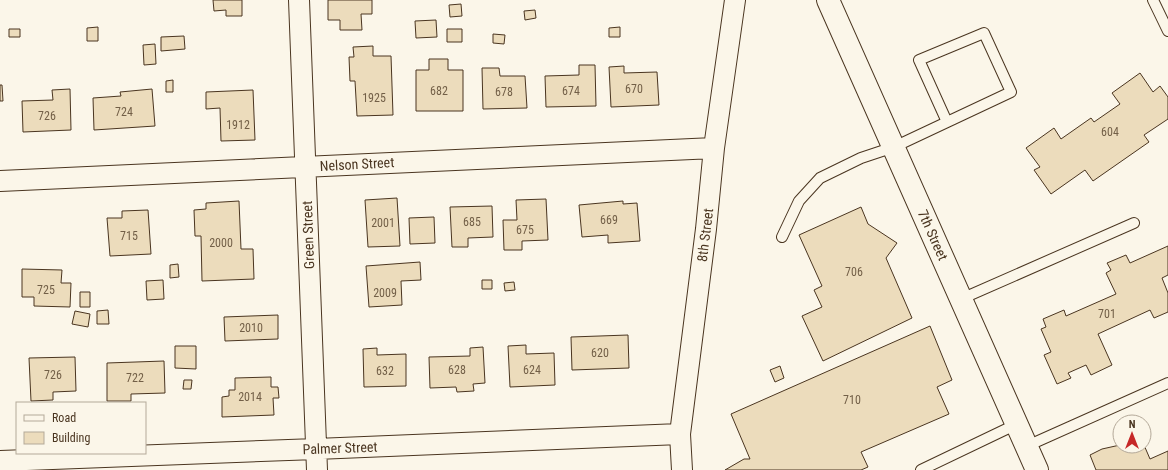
<svg xmlns="http://www.w3.org/2000/svg" width="1168" height="470" font-family="'Roboto Condensed',sans-serif">
<style>
.building{fill:#ecdcbc;stroke:#4a3520}
.lines{fill:none;stroke-linecap:round;stroke-linejoin:round}
.lane-casing{stroke:#4a3520;stroke-width:12}
.street-casing{stroke:#4a3520;stroke-width:22}
.secondary-casing{stroke:#4a3520;stroke-width:24}
.lane{stroke:#fbf6e9;stroke-width:10}
.street{stroke:#fbf6e9;stroke-width:20}
.secondary{stroke:#fbf6e9;stroke-width:22}
.labels{text-anchor:middle;stroke-width:3;stroke-linejoin:round;paint-order:stroke}
.number-label{font-size:12px;fill:#725f47}
.street-label{font-size:14px;fill:#4a3520;stroke:#fbf6e9}
</style>
<rect width="100%" height="100%" fill="#fbf6e9"/>
<path class="building" d="M213 0H242V16H226V10L214 11Z
M328 0H372V14H361L362 30H340V20H328Z
M461 4 462 16 450 17 449 5Z
M535 10 536 18 525 20 524 11Z
M436 20 437 37 416 38 415 21Z
M98 27V41H87V28Z
M620 27V37H609V28Z
M9 29H20V37H9Z
M447 29H462V42H447Z
M493 34 505 35 504 44 493 43Z
M184 36 185 49 161 51V37Z
M155 44 156 64 144 65 143 45Z
M373 46V56H391L393 115 357 116 355 81H350L349 57H354L353 47Z
M429 59H448V70H463V111H416V70H429Z
M579 65H595L596 106 546 107 545 76 579 75Z
M624 66V73L657 72 659 105 611 107 609 67Z
M482 68H499L500 76H525L527 108 483 109Z
M1140 73 1153 92 1160 86 1168 97V119L1144 135 1149 142 1093 181 1085 170 1051 194 1034 170 1040 167 1026 148 1054 128 1061 139 1091 118 1094 122 1120 104 1112 93Z
M173 80V92H166V81Z
M0 85H2L3 101H0Z
M70 89 71 130 23 132 22 101 53 100 52 90Z
M152 89 155 126 94 130 93 98 121 96 120 92Z
M253 90 255 140 221 141 220 108 206 109V92Z
M397 198 400 246 368 247 365 200Z
M546 199 548 240 522 241V250H504L503 220H517L516 200Z
M239 201 241 249H253L254 279 202 281 201 236H195L194 210 206 209V203Z
M623 201V204L637 203 640 241 608 243V235L582 237 579 205Z
M492 206 493 237 468 238V247H452L450 207Z
M861 207 868 224 897 243 886 258 912 318 823 361 802 316 822 307 814 290 822 286 799 235Z
M148 210 151 254 110 256 107 218H122V211Z
M434 217 435 243 410 244 409 218Z
M1168 246V275L1162 278 1168 293V312L1154 318 1150 310 1098 334 1112 365 1091 375 1086 365 1068 373 1071 378 1057 384 1044 355 1051 352 1041 329 1046 327 1043 319 1064 310 1066 316 1116 294 1106 273 1111 270 1107 263 1126 255 1130 263Z
M420 262 421 280 401 281 402 305 369 307 366 266Z
M178 264 179 277 170 278V265Z
M22 269 62 270 61 283H71L70 307 34 306V297H22Z
M163 280 164 299 147 300 146 281Z
M482 280H492V289H482Z
M514 282 515 290 505 291 504 283Z
M80 292H90V307H80Z
M108 310 109 324H97V311Z
M75 311 90 314 88 327 72 324Z
M278 315V339L225 341 224 317Z
M930 326 952 380 937 387 949 414 861 452 868 467 861 470H725L744 459H750L731 414Z
M628 335 629 368 572 370 571 337Z
M526 345V354L554 353 555 385 510 387 508 346Z
M175 346H196V369L175 368Z
M483 347 485 383 473 384 474 391 457 392 456 387 430 388 429 357 470 356V348Z
M377 348V355L406 354V386L364 387 363 349Z
M75 357 76 391 53 392V400L31 401 29 358Z
M164 361 165 393 131 394V401H107V363Z
M780 366 784 378 775 382 770 370Z
M271 377V387H278L279 398H273L274 415 222 417V397L229 396V390H235V378Z
M184 380H192L191 389H183Z
M1120 445H1144L1150 459 1168 451V470H1096L1090 455 1102 449Z"/>
<g class="lines">
<g class="lane-casing">
<path id="lane" d="M1153 0 1168 31
M782 237 799 201 820 178 861 158 894 147 1011 92 984 33 919 60 947 122
M961 299 1134 223
M1027 446 1168 383
M921 470 1017 424"/>
</g>
<g class="street-casing">
<path id="street" d="M299 0 317 470
M0 181 714 148
M0 461 316 449 680 434
M682 470 680 434 706 229 714 148 735 0"/>
</g>
<g class="secondary-casing">
<path id="secondary" d="M828 0 1037 470"/>
</g>
<use href="#lane" class="lane"/>
<use href="#street" class="street"/>
<use href="#secondary" class="secondary"/>
</g>
<g class="labels">
<g class="number-label">
<text x="634" y="93">670</text>
<text x="439" y="95">682</text>
<text x="571" y="95">674</text>
<text x="504" y="96">678</text>
<text x="374" y="102">1925</text>
<text x="124" y="116">724</text>
<text x="47" y="120">726</text>
<text x="238" y="129">1912</text>
<text x="1110" y="136">604</text>
<text x="609" y="224">669</text>
<text x="472" y="226">685</text>
<text x="383" y="227">2001</text>
<text x="525" y="234">675</text>
<text x="129" y="240">715</text>
<text x="221" y="247">2000</text>
<text x="854" y="276">706</text>
<text x="46" y="294">725</text>
<text x="385" y="297">2009</text>
<text x="1107" y="318">701</text>
<text x="251" y="332">2010</text>
<text x="600" y="357">620</text>
<text x="457" y="374">628</text>
<text x="532" y="374">624</text>
<text x="385" y="375">632</text>
<text x="53" y="379">726</text>
<text x="135" y="382">722</text>
<text x="250" y="401">2014</text>
<text x="852" y="404">710</text>
</g>
<g class="street-label">
<text transform="translate(357 164) rotate(-3)" y="5">Nelson Street</text>
<text transform="translate(308 235) rotate(-92)" y="5">Green Street</text>
<text transform="translate(705 235) rotate(-83)" y="5">8th Street</text>
<text transform="translate(933 235) rotate(66)" y="5">7th Street</text>
<text transform="translate(340 448) rotate(-2)" y="5">Palmer Street</text>
</g>
</g>
<rect x="16" y="402" width="130" height="52" fill="#fbf6e9" stroke="#b4a999"/>
<rect x="24" y="415" width="20" height="6" fill="#fbf6e9" stroke="#b4a999"/>
<text x="52" y="422" font-size="12" fill="#4a3520">Road</text>
<rect x="24" y="432" width="20" height="12" fill="#ecdcbc" stroke="#b4a999"/>
<text x="52" y="442" font-size="12" fill="#4a3520">Building</text>
<g transform="translate(1132 434)"><circle r="19" fill="#fbf6e9" stroke="#b4a999"/>
<path d="M0-3L7 15L0 10L-7 15Z" fill="#c62828"/>
<text y="-6" font-size="11" font-weight="bold" text-anchor="middle" fill="#4a3520">N</text>
</g>
</svg>
